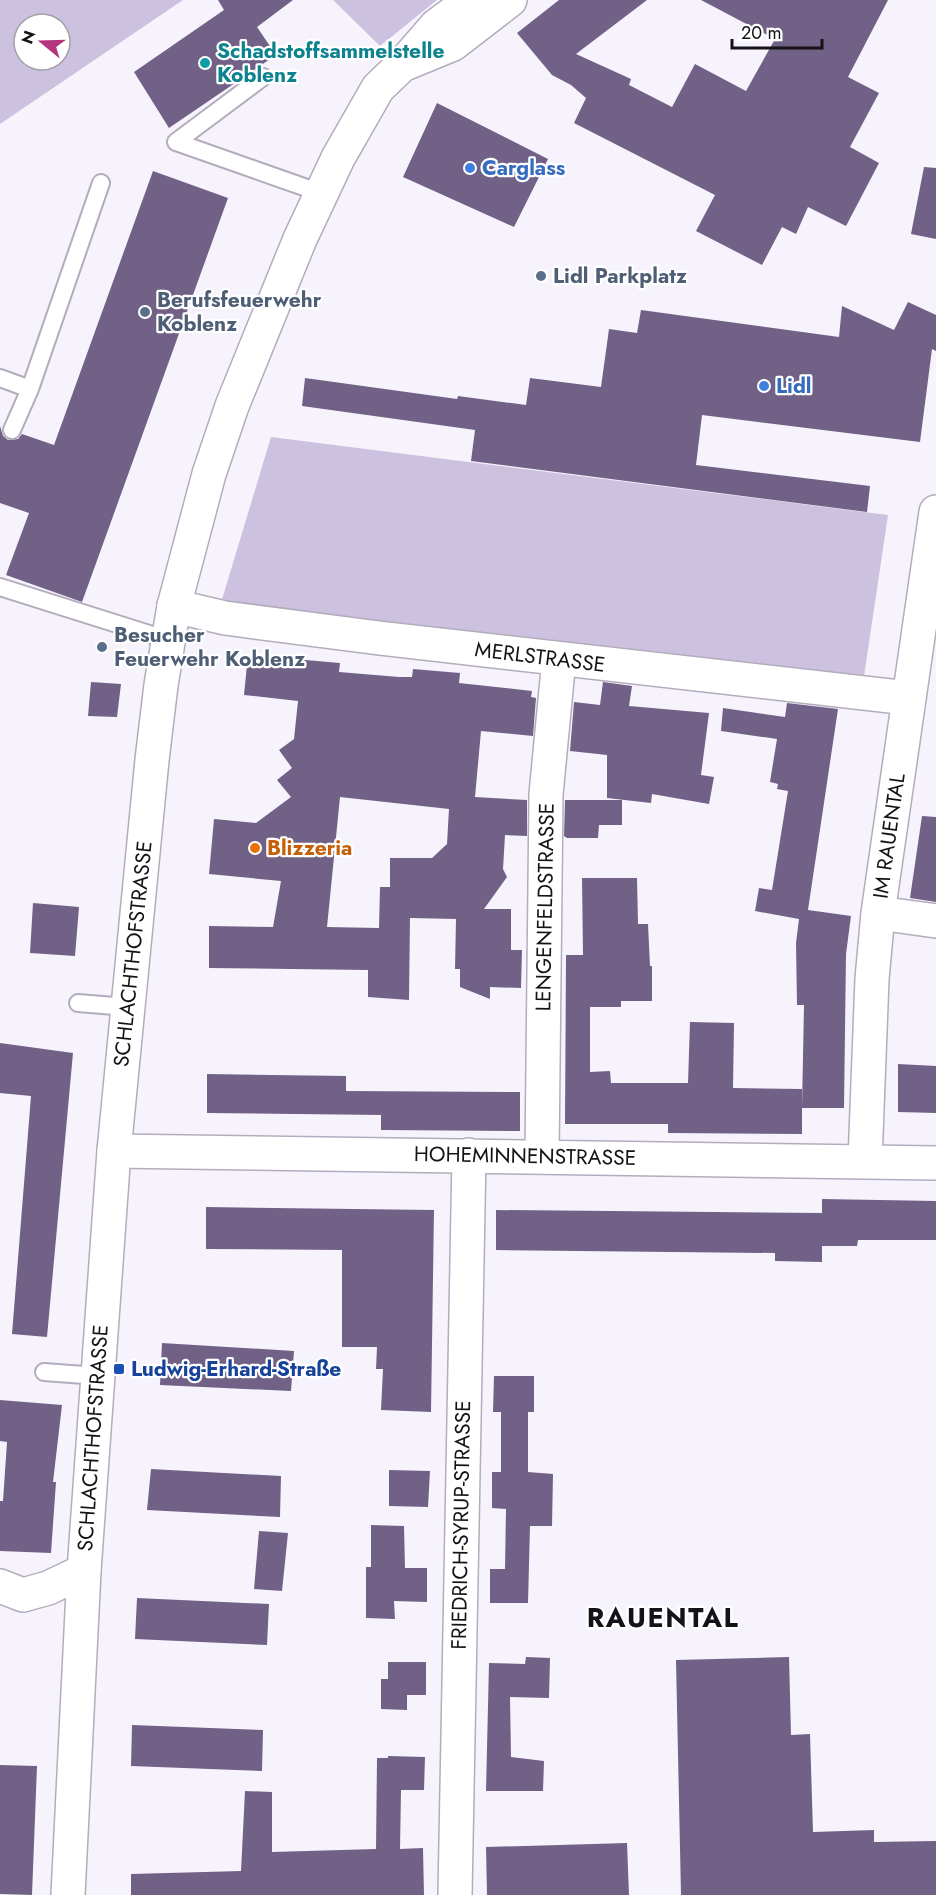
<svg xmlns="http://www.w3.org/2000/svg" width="936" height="1895" font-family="Jost,sans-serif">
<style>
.green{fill:#ccc1de;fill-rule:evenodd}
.building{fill:#716186;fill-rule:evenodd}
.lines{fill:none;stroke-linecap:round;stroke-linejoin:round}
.service-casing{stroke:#b3acbd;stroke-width:20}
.minor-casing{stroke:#b3acbd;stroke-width:36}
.primary-casing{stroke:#b3acbd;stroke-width:36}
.service{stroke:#fff;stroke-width:16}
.minor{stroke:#fff;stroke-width:33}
.primary{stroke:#fff;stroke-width:33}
.culture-dot{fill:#0f9aa8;stroke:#fff;stroke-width:2}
.shop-dot{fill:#3f7fe0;stroke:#fff;stroke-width:2}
.service-dot{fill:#5c6f8a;stroke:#fff;stroke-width:2}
.food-dot{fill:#e8710a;stroke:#fff;stroke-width:2}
.transit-dot{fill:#1a4fb4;stroke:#fff;stroke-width:2}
.labels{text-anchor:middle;stroke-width:4.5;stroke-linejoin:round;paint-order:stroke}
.culture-label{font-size:21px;font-weight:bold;fill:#0d838f;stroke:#fff;text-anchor:start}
.shop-label{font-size:21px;font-weight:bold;fill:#366cbe;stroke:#fff;text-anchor:start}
.service-label{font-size:21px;font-weight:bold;fill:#4e5e75;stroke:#fff;text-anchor:start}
.street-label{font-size:21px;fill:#151318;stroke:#fff}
.food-label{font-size:21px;font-weight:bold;fill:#c56008;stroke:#fff;text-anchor:start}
.transit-label{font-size:21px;font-weight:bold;fill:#164399;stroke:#fff;text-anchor:start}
.district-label{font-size:27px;font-weight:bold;letter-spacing:1.5px;fill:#151318;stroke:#fff}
</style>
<rect width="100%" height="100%" fill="#f7f3fd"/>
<path class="green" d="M0 0H183L0 124ZM24 24H60V60H24Z
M333 0H437L380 46Z
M271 437 888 515 863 683 220 606Z"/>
<path class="building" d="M218 0H293L257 27 276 55 169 128 134 72 224 10Z
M559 0H647L576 54 631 79 629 85 672 107 695 64 746 91 775 39 701 0H888L848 77 879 93 850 147 879 163 846 226 808 207 796 234 782 227 762 265 696 231 715 195 574 123 586 98 571 85 552 75 517 33Z
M437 103 548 159 514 227 403 177Z
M924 167 936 168V239L911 234Z
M153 171 228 198 82 602 6 575 29 513 0 503V426L3 436 8 440 18 439 22 434 54 445Z
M908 302 936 315V351L932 349 920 442 702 415 696 465 870 486 867 512 471 461 475 430 302 406 305 378 457 399 458 396 526 405 530 378 601 387 609 329 637 333 641 310 839 337 842 306 894 330Z
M248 655 340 663 339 672 399 677H412L413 669 460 673 459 683 532 691 531 697 536 698 533 736 481 731 475 797 527 800V836L505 835 503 869 507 877 484 909H511V950H522L521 988 490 987V999L460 987V969H455L456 919 410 918 409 1000 368 997V970L209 968V926L273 927 281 881 209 874 214 819 256 823 291 797 277 780 292 768 279 750 294 739 298 701 244 695ZM340 797 449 809 447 844 432 858H390V887H380L379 928 327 927Z
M91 682 121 684 117 717 88 716Z
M603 682 632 686 629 706 709 713 701 775 714 777 709 804 652 794 651 803 607 798V755L570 751 574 702 600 705Z
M787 703 838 709 808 910 851 916 846 954 844 1108H802L804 1005H797L796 943 799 919 755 911 759 888 772 890 788 791 777 789 778 784 770 782 777 739 721 731 723 708 785 717Z
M565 800H622V825H599L598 838H567L564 836Z
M922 816 936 817V902L910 898Z
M582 878H637L638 924H648L650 966H652V1001H621V1007H590V1072L610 1071 611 1083H688L690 1022 734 1023 733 1088 802 1089V1134L668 1133V1124H565L566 955H583Z
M33 903 79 907 75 956 30 953Z
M0 1043 73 1053 47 1337 12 1334 31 1096 0 1093Z
M898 1064 936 1066V1113L898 1112Z
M207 1074 346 1076V1091L520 1092V1131L381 1130V1115L207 1113Z
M822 1199 936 1201V1240H858L857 1246H822V1262L775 1261V1253L496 1250V1210L822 1213Z
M206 1207 434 1210 431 1412 381 1410 383 1369H376L377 1347H342V1250L206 1249Z
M162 1343 294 1351 291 1391 160 1385Z
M494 1376H534V1412H528V1472L553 1474 552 1526H530L528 1603H490V1569H505L506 1509 492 1508V1472H501V1412H493Z
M0 1400 62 1405 53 1482H56L51 1553 0 1551V1501H3L7 1442 0 1441Z
M151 1469 281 1476 280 1517 147 1510Z
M389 1470 430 1471 428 1507 389 1506Z
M371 1525 404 1526 405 1568H427V1602L394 1601 395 1619 366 1618V1567H371Z
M259 1531 288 1533 282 1591 254 1589Z
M137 1598 269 1604 267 1645 135 1639Z
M526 1657 550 1658 549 1698 510 1697 511 1757 544 1761 543 1791H486L489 1663 525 1664Z
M789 1657 791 1735 810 1734 813 1832 874 1830V1842L936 1841V1895H681L676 1660Z
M388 1662H426V1695H407V1710L381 1709V1679H388Z
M132 1725 263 1730 262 1771 131 1766Z
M388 1756 425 1757 424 1790H401L400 1849 423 1848 424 1895H131V1874L241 1871 245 1791 272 1792V1852L376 1849 377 1758H388Z
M0 1765 37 1766 32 1895 0 1894Z
M627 1843 629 1895H487L486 1847Z"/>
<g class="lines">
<g class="service-casing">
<path id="service" d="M263 77 176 142 321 193
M0 378 30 389
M12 430 30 389 101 183
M0 587 168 640
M78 1003 127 1007
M44 1372 98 1376"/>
</g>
<g class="minor-casing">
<path id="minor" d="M174 606 225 618 379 638 908 698
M878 913 936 921
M114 1151 936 1163
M542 1156 546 794 559 659
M865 1161 872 979 878 913 936 512
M0 1586 23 1595 48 1588 84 1571
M455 1895 469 1155"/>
</g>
<g class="primary-casing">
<path id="primary" d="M407 63 453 44 510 0
M68 1895 84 1571 114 1151 152 760 161 685 174 606 209 474 232 406 300 239 338 158 378 88 403 64 436 26 471 0"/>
</g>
<use href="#service" class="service"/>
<use href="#minor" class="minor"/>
<use href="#primary" class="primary"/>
</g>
<circle class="culture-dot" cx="205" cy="63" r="6"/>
<g class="shop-dot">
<circle cx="470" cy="168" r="6"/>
<circle cx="764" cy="386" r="6"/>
</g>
<g class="service-dot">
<circle cx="541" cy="276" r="6"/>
<circle cx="145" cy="312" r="6"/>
<circle cx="102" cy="647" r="6"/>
</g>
<circle class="food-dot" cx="255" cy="848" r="6"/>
<rect class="transit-dot" x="113" y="1363" width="12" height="12" rx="3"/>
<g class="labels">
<g class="culture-label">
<text x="217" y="58">Schadstoffsammelstelle<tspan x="217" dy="24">Koblenz</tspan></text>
</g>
<g class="shop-label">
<text x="482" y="175">Carglass</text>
<text x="776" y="393">Lidl</text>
</g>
<g class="service-label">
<text x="553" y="283">Lidl Parkplatz</text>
<text x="157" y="307">Berufsfeuerwehr<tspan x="157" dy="24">Koblenz</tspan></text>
<text x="114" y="642">Besucher<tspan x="114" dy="24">Feuerwehr Koblenz</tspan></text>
</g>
<g class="street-label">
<text transform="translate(540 657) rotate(7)" y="7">MERLSTRASSE</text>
<text transform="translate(889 836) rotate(-82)" y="7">IM RAUENTAL</text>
<text transform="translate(545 907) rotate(-89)" y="7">LENGENFELDSTRASSE</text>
<text transform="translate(133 954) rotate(-84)" y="7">SCHLACHTHOFSTRASSE</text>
<text transform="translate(525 1156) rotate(1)" y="7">HOHEMINNENSTRASSE</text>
<text transform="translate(93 1438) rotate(-86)" y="7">SCHLACHTHOFSTRASSE</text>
<text transform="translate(461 1525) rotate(-89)" y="7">FRIEDRICH-SYRUP-STRASSE</text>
</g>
<g class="food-label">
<text x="267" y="855">Blizzeria</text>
</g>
<g class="transit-label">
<text x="131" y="1376">Ludwig-Erhard-Straße</text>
</g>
<g class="district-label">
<text x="663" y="1627">RAUENTAL</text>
</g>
</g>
<g transform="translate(42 42) rotate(289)"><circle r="28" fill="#ffffff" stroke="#a1a1a3" stroke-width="1.5"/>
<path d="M0-4.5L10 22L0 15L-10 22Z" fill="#b4347f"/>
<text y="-9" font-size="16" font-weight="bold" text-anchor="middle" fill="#151318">N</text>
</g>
<path d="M732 39v9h90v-9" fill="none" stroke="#151318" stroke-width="3"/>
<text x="741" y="39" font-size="18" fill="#151318" stroke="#ffffff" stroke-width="4.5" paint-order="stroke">20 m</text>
</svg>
